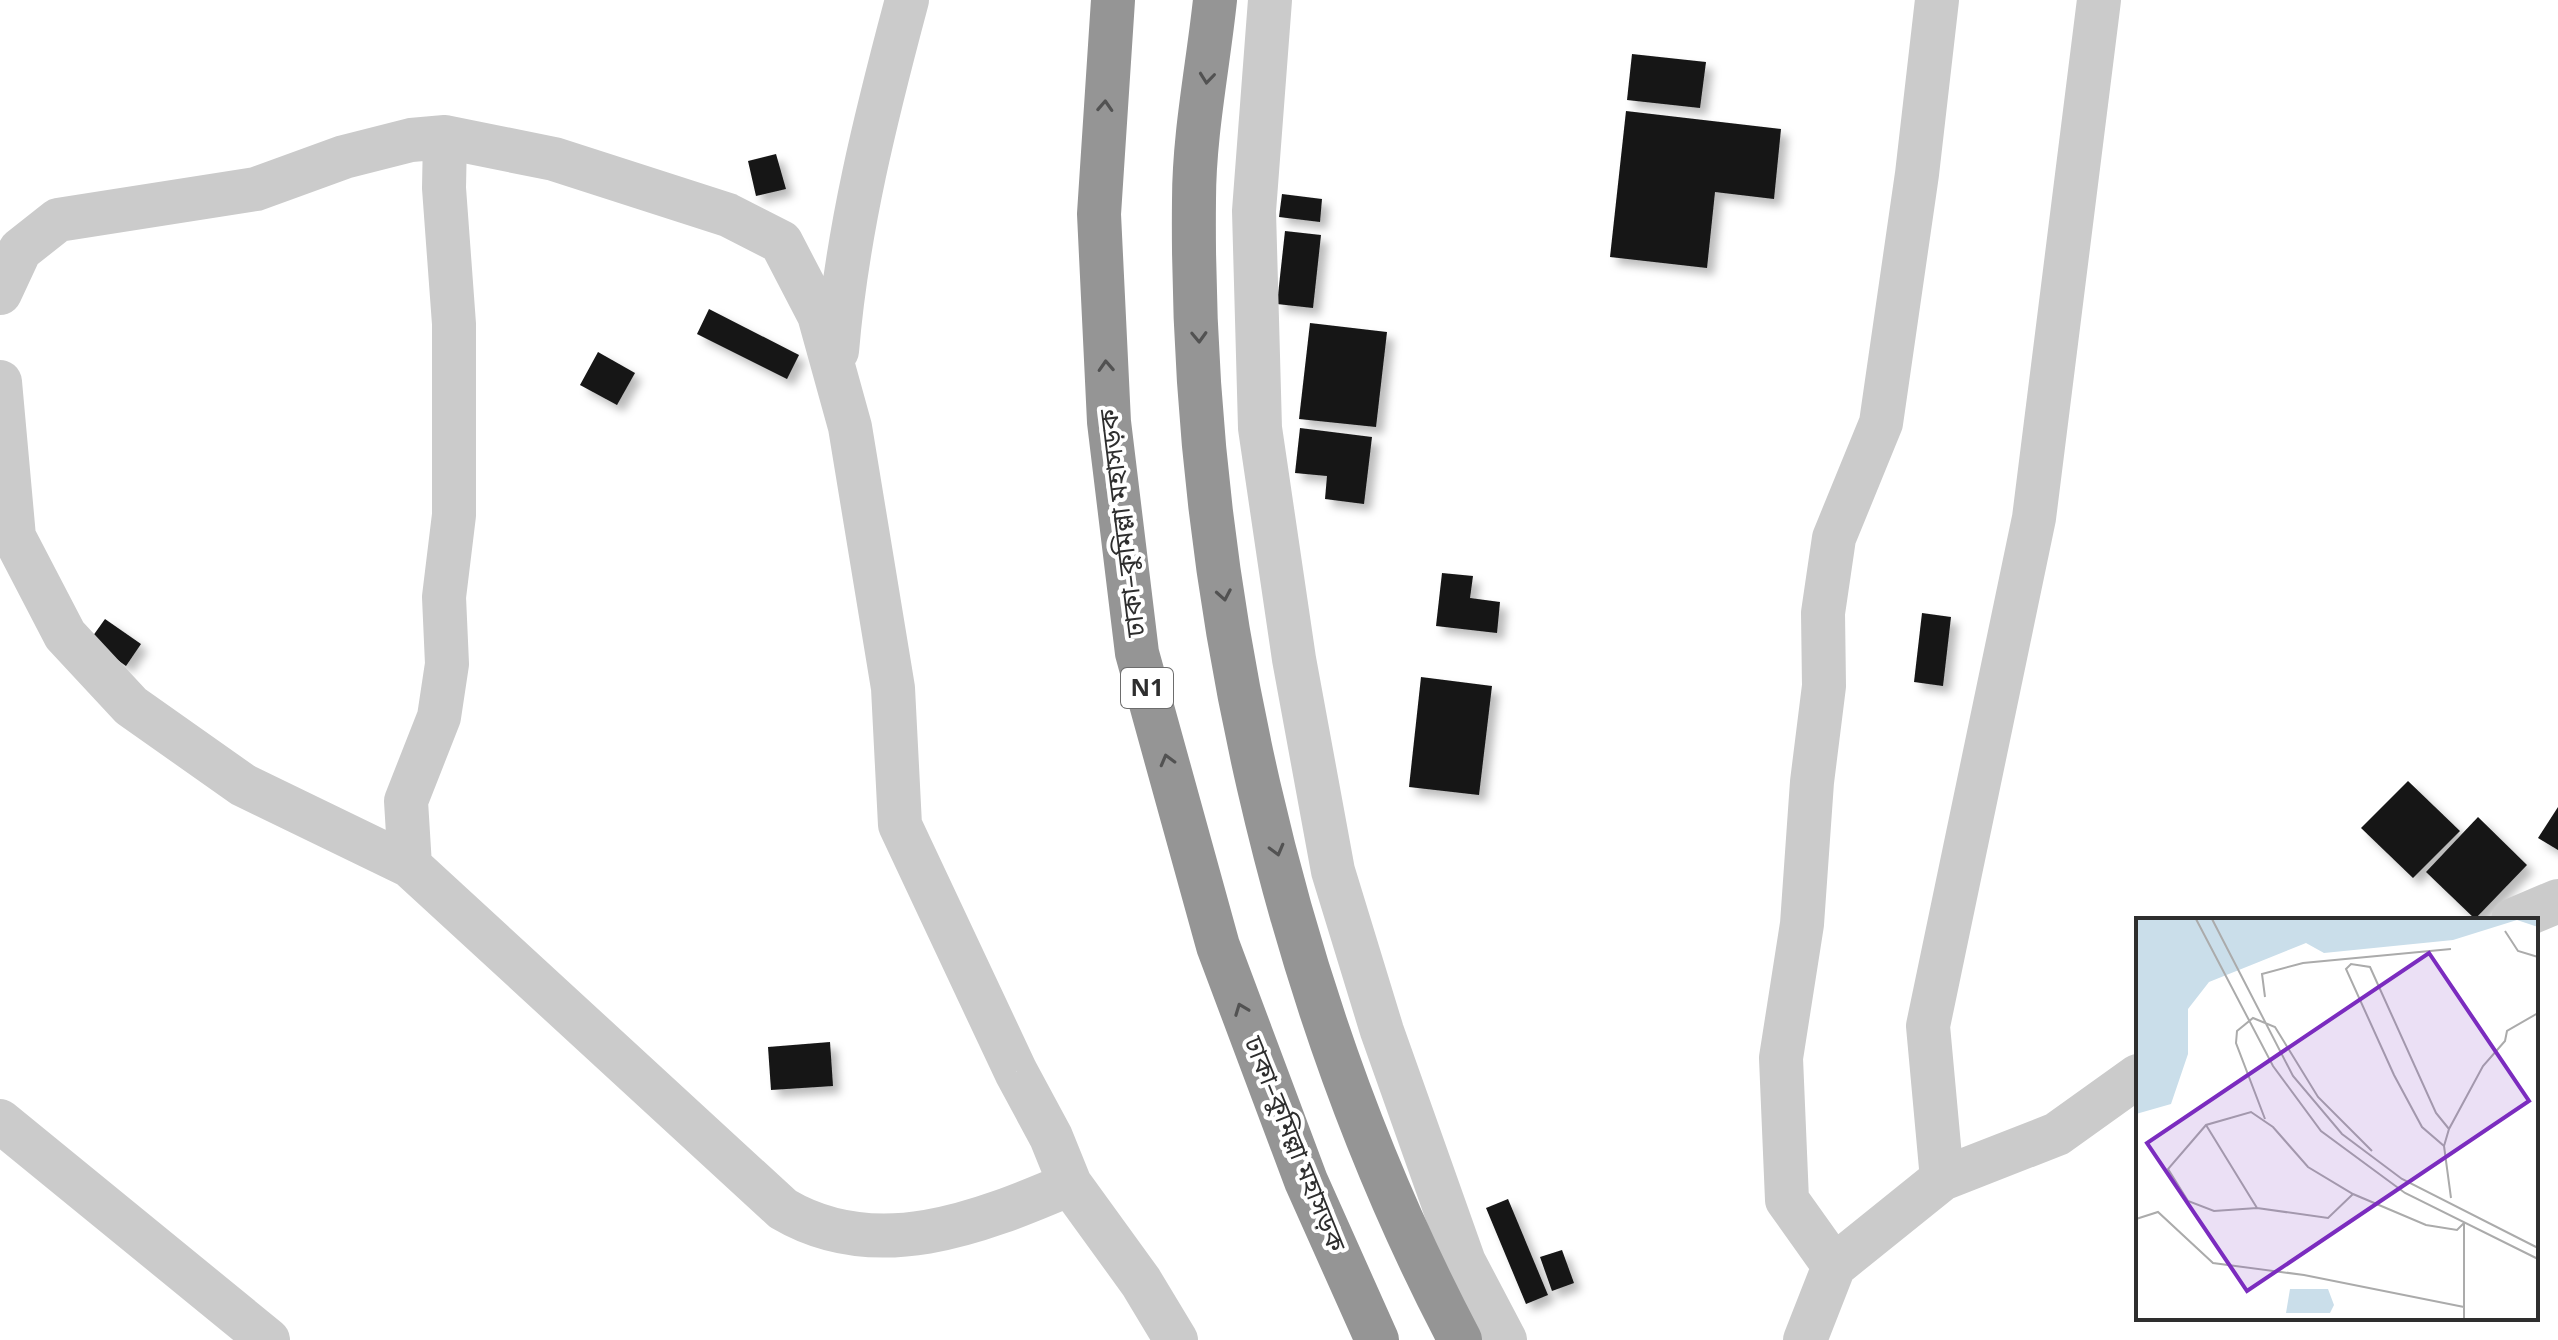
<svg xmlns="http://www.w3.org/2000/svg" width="2558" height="1340" font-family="'Open Sans','Noto Sans Bengali',sans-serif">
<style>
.building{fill:#151515;filter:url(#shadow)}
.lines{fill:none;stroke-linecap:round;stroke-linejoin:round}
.minor{stroke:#cbcbcb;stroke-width:44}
.highway{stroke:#959595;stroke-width:44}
.oneway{stroke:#525252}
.labels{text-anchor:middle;stroke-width:8;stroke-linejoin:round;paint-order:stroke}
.shield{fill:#fff;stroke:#6d6d6d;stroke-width:2}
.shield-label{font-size:24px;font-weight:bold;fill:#2e2e2e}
.street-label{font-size:26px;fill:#2e2e2e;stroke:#fff}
.inset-road{fill:none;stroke:#ababab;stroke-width:2}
.view{fill:#7b2cbf;fill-opacity:0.15;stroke:#7b2cbf;stroke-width:4}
.inset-edge{fill:none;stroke:#2e2e2e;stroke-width:4}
</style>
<defs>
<filter id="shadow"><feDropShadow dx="7" dy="7" stdDeviation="4" flood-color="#0004"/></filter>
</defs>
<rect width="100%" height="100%" fill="#fff"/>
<path class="building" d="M1632 54 1706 62 1700 108 1627 100Z
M1626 111 1781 129 1774 199 1715 192 1707 268 1610 257Z
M776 154 786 189 756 196 748 161Z
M1282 194 1322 199 1320 222 1279 217Z
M1285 231 1321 235 1313 308 1277 304Z
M709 309 799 355 787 379 697 334Z
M1310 323 1387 332 1376 427 1299 419Z
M598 352 635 373 617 405 580 385Z
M1300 428 1372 437 1364 504 1325 499 1327 476 1295 473Z
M1442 573 1473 576 1470 598 1500 602 1497 633 1436 626Z
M1922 613 1951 617 1943 686 1914 682Z
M105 619 141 644 126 666 90 640Z
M1421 677 1492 686 1479 795 1409 787Z
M2408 781 2460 831 2413 878 2361 828Z
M2558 807V850L2538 838Z
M2478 817 2527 865 2475 919 2426 872Z
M830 1042 833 1086 771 1090 768 1047Z
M1508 1199 1548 1295 1526 1304 1486 1208Z
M1562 1250 1574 1283 1552 1291 1540 1257Z"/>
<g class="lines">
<path class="minor" d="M1270 0 1254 211 1260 428 1294 659 1333 871 1382 1031 1464 1262 1505 1340
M0 293 20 250 58 220 256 189 344 157 411 140 445 137 554 159 728 215 781 242 819 315 850 427 893 688 900 825 1016 1072 1051 1137 1070 1184 1141 1282 1176 1340
M837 351C847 231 876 116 907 0
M0 382 14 537 65 635 131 706 243 785 410 866 783 1209C876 1264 979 1223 1070 1184
M410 866 406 801 439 717 447 664 444 597 454 515V324L444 188 445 137
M2513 920 2558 901
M0 1121 268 1340
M1942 1179 1928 1026 2034 518 2099 0
M1834 1266 1787 1200 1781 1058 1802 924 1812 782 1824 686 1823 613 1834 538 1881 423 1917 174 1937 0
M1805 1340 1834 1266 1942 1179 2057 1134 2138 1076"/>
<path class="highway" d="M1113 0 1099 214 1109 422 1137 653 1218 946 1306 1181 1377 1340
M1215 0C1208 66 1194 134 1194 200 1190 581 1282 1002 1460 1340"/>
</g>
<defs><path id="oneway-chevron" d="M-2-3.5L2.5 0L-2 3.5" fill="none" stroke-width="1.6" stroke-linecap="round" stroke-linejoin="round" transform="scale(2)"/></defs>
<g class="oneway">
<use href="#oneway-chevron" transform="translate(1207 78) rotate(96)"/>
<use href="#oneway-chevron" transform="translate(1105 106) rotate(-87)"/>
<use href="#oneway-chevron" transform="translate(1199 337) rotate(88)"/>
<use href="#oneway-chevron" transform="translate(1106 366) rotate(-93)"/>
<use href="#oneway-chevron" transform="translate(1224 595) rotate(80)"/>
<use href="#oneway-chevron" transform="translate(1167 760) rotate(-105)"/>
<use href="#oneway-chevron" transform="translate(1277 850) rotate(75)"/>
<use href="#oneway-chevron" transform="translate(1241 1009) rotate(-111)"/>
</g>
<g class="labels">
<rect class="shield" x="1121" y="668" width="52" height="40" rx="6"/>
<g class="shield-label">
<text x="1147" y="696">N1</text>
</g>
<g class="street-label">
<text transform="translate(1122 523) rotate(-97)" y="9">ঢাকা–কুমিল্লা মহাসড়ক</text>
<text transform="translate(1295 1144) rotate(68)" y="9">ঢাকা–কুমিল্লা মহাসড়ক</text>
</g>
</g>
<g transform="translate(2136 918)">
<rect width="402" height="402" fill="#fff"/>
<path d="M0 1H402V9L381 2 317 22 188 35 170 25 73 64 52 91V136L35 186 0 196ZM154 371H192L198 387 194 395H150Z" fill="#cadeea"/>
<path class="inset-road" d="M60 1 137 148 185 213 269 275 402 341M76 1 157 158 206 216 266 261 402 330M369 13 382 33 402 39M129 79 126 56 167 45 315 31M129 201 100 125 101 113 117 100 139 109 182 179 236 233M70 207 121 290M308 228 286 209 258 157 210 51 215 46 234 49 300 195 313 211M217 276 192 300 121 290 78 293 52 283 32 251 70 207 115 194 137 209 172 249 217 276 290 307 321 312 328 305M315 280 308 228 313 211 347 148 369 123 371 113 402 95M0 301 22 294 77 345 168 357 328 389M328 401V305"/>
<path class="view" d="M293 35 393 183 111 373 11 225Z"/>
<rect width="402" height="402" class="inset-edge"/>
</g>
</svg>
